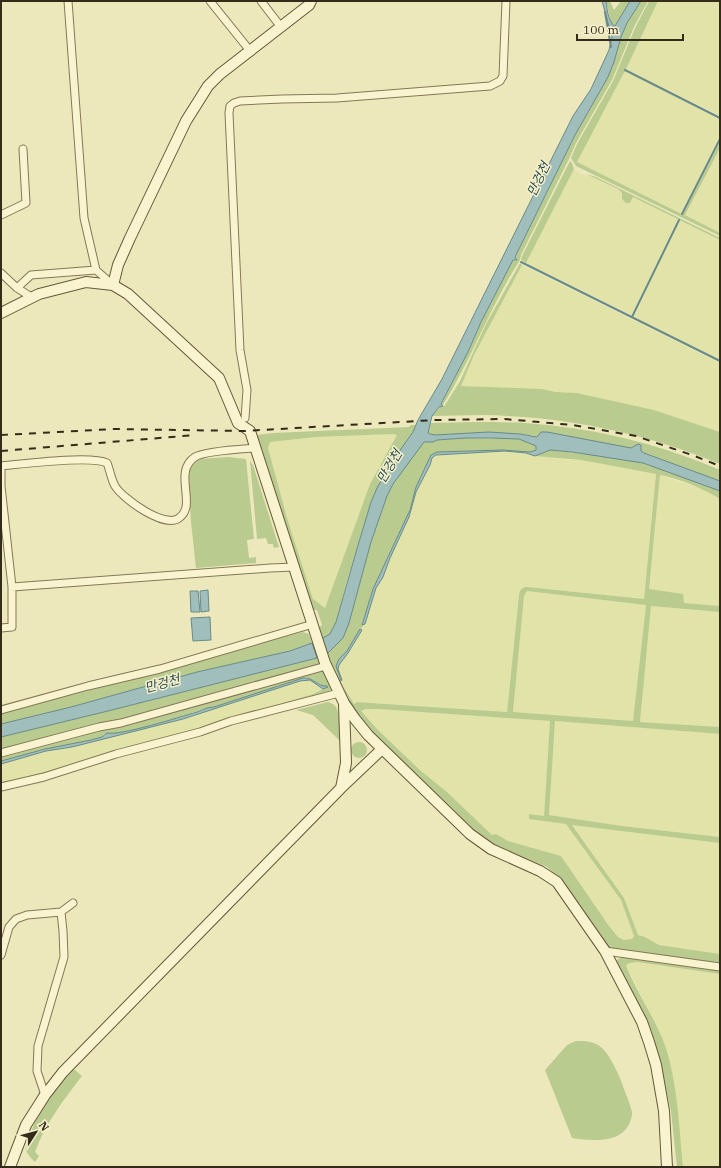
<svg xmlns="http://www.w3.org/2000/svg" width="721" height="1168" font-family="'IBM Plex Serif','Noto Sans KR',serif">
<style>
.farmland{fill:#e2e3a9}
.green{fill:#bacb90;fill-rule:evenodd}
.water{fill:#a0bebb;stroke:#688b89}
.lines{fill:none;stroke-linecap:round;stroke-linejoin:round}
.stream{stroke:#688b89;stroke-width:2}
.street-casing{stroke:#857756;stroke-width:9}
.secondary-casing{stroke:#665839;stroke-width:12}
.street{stroke:#f9f4cf;stroke-width:7}
.secondary{stroke:#f9f4cf;stroke-width:10}
.rail{stroke:#342b1b;stroke-width:2;stroke-dasharray:7 7;stroke-linecap:butt}
.labels{text-anchor:middle;stroke-width:3;stroke-linejoin:round;paint-order:stroke}
.water-label{font-size:13px;font-style:italic;fill:#2a4f54;stroke:#f5f0cb}
</style>
<rect width="100%" height="100%" fill="#ede8bc"/>
<path class="farmland" d="M658 1H720V116L626 69Z
M625 71 720 119V137L681 213 577 162Z
M720 148V233L685 215Z
M574 169 579 173 593 177 618 189 622 193V197L631 201 633 197 720 240V360L634 317 679 220H677L632 315 526 263Z
M522 265 720 363V432L654 410 577 393 556 392 542 389 460 386 474 355Z
M393 434 397 435 370 484 325 608 313 599 287 518 268 448V443L269 442 316 437Z
M505 451 572 460H581L656 474 644 599 527 587H522L520 590 519 595 507 712 392 704 357 702 354 704 341 681 342 680 338 667 340 662 350 651 360 633 361 630 360 629 365 623 376 588 383 577 390 558 409 517 416 492 430 465 432 458 434 456 439 454Z
M660 475 705 490 720 499V606L684 603 649 589Z
M527 591 646 605 633 721 513 712 524 596Z
M651 606 720 612V727L640 722Z
M310 680 323 689 313 694 176 735 26 777 1 782V764L46 751 72 747 183 719 300 681Z
M366 709H378L550 721 544 816 529 814 566 823 621 900 634 936 632 939 624 940 618 937 609 926 561 856 508 841 496 834 492 835 447 792 421 771 378 730 361 711Z
M555 721 720 734V837L622 826 549 815Z
M572 824 720 843V954L659 945 645 937 638 935 624 898Z
M637 962 720 974V1167H683L676 1098 672 1073 666 1048 656 1026 626 965 630 963Z"/>
<path class="green" d="M606 1H610L614 10 621 1H630L615 26 612 25 611 22Z
M641 1H648L634 27 612 80 576 143 569 159 521 255 520 260C490 306 472 359 443 405H441L468 352 481 322 513 260 516 261 517 259 515 257 575 135 608 77 621 37 627 23Z
M649 1H658L626 69 577 162 682 214H683L720 142V148L685 215 720 233V236L576 166 571 158 577 144 613 81 635 28Z
M570 161 572 163 574 169 526 263 521 260 522 256Z
M586 174 596 177 720 238V240L633 197 630 203H626L622 199V193L618 189Z
M520 263 522 265 474 355 461 386 542 389 556 392 577 393 654 410 720 432V464C652 436 582 420 508 416 483 414 458 416 432 416L440 407H442L445 405 460 381 486 324Z
M475 422C495 422 516 422 536 424 599 429 662 445 720 470V481L644 453 634 446 631 448 520 434 435 435 430 434 428 433 431 423Z
M411 425H416L413 432 393 460 374 494 348 577 336 622 330 634 321 639 318 628 322 625 317 610H310L256 437 257 435 273 433 409 427ZM393 434 397 435 370 484 325 608 313 599 287 518 268 448 270 442 316 437Z
M465 438 519 439 536 446V450L530 452 502 450 437 452 431 455 416 487 408 515 373 589 362 625H364C356 633 353 642 347 651 345 655 340 657 338 661 333 675 347 691 354 704L357 702 507 712 519 595C520 589 522 587 527 587L644 599 656 474 581 460 535 456 550 450 602 456 643 463 720 491V499C702 488 681 479 660 475L649 589 683 594 684 603 720 606V612L651 606 640 722 720 727V734L555 721 549 815 622 826 720 837V843L572 825 624 898 638 935 645 937 659 945 720 954V963L611 949 606 947 561 880 547 867 494 844 478 835 367 728 350 706 327 654C349 637 353 606 360 581 368 553 375 524 386 497 394 479 411 457 424 442H433L437 440ZM527 591 646 605 633 721 513 712 524 596ZM366 709H378L550 721 544 816 529 814V819L566 824 621 900 634 936 632 939 624 940 618 937 609 926 561 856 508 841 496 834 492 835 447 792 421 771 378 730 361 711Z
M228 457 246 459 254 539 247 540 249 558 256 557V563L196 568 191 522 188 477 191 465 200 459Z
M250 461 253 465 279 547 274 548 273 544H268L266 538 257 539Z
M303 632 309 634 312 643 290 651 197 672 71 707 1 724V713L195 663 208 656Z
M317 658 321 666 1 751V737L108 711Z
M322 668 331 688 330 692 55 771 1 785V782L26 777 176 735 313 694 325 688 327 686H323L306 677 303 678 214 707C205 707 193 713 184 716 163 722 126 734 104 734L102 737 74 744 45 749 1 761V754Z
M328 702C331 703 334 704 336 707 340 714 342 733 340 741L313 715 296 710Z
M351 750a8 8 0 1 1 16 0a8 8 0 1 1-16 0Z
M627 957 720 970V974L637 962 630 963 626 965C637 994 656 1019 666 1048 678 1086 679 1128 683 1167H677L671 1111 662 1071 616 963 617 960 620 958Z
M576 1041C585 1041 595 1041 602 1048 610 1055 621 1078 624 1089 626 1095 633 1110 632 1115 627 1145 593 1141 572 1138L545 1070 567 1045Z
M73 1070H75L82 1076C64 1099 45 1124 35 1152L39 1156 35 1162C32 1159 27 1154 26 1150 25 1145 28 1140 30 1135 39 1109 54 1090 73 1070Z"/>
<path class="water" d="M602 1H606C607 10 608 19 614 26H615L630 1H641L627 23 621 37 614 62 608 77 575 135 515 257 517 260H513L481 322 468 352 441 404 443 406 439 407 432 416 428 433 430 434 435 435 489 432 520 434 537 437 541 432H547L631 448 638 444 641 445V451L644 453 720 481V491L643 463 572 452 550 450 535 456 526 453 505 451 436 455 432 458 430 465 416 492 409 517 390 558 383 577 376 588 365 624 362 625 373 589 410 510 416 487 431 455 437 452 502 450 530 452 536 450V446L519 439 489 438H465L437 440 433 442H424L393 484 387 496 371 542 349 623 343 638 327 654 321 639 330 634 336 622 356 552 371 502 377 488 393 460 413 432 418 420 442 379 558 146 573 116 591 89 609 50 612 37Z
M208 590 209 611 201 612 200 591Z
M190 591H198L200 612H191Z
M210 617 211 640 193 641 191 618Z
M360 629 362 630 348 653 339 665 338 669 342 680 341 681 336 666 339 659 347 651Z
M312 643 317 658 108 711 1 737V724L71 707 197 672 290 651Z
M303 678C313 677 318 687 327 686L328 687 323 689 310 680 300 681 183 719 72 747 46 751 1 764V761L45 749 91 740 102 737 107 733C120 736 180 717 197 712 203 710 207 707 214 707Z"/>
<g class="lines">
<path class="stream" d="M605 12 611 47
M625 70 720 118
M682 214 720 139
M521 262 720 361
M632 317 679 220"/>
<g class="street-casing">
<path id="street" d="M68 1 84 218 96 270
M210 1 251 52
M261 1 281 27
M1 215 26 203 23 149
M1 273 17 288 33 298
M17 288 31 275 96 270 113 285
M245 418 247 390 240 350 229 113 230 106 234 103 240 101 282 99 337 98 490 86 500 81 503 76 506 1
M12 587 270 568 295 567
M1 628 12 627V587L1 486V466C22 464 91 455 107 463 110 470 111 479 115 486 123 499 165 529 179 518 198 505 172 472 195 457 204 451 242 449 255 448
M1 710 88 686 160 669 313 624
M1 753 99 727 121 723 326 666
M1 787 44 777 116 754 200 732 231 721 339 693
M605 951 720 967
M1 955 9 927 16 919 27 915 61 912 73 903
M45 1095 37 1071 38 1046 64 957 63 931 61 912"/>
</g>
<g class="secondary-casing">
<path id="secondary" d="M113 285 118 265 130 238 186 121 208 86 220 74 309 5 311 1
M1 313 39 294 86 282 113 285 128 294 219 378 238 423 250 431 325 663 344 703 355 719 368 735 470 834 491 849 540 871 557 882 605 951 642 1022 649 1042 656 1065 664 1111 667 1167
M341 788 346 763 344 705
M10 1167 26 1125 45 1095 63 1072 341 788 382 749"/>
</g>
<use href="#street" class="street"/>
<use href="#secondary" class="secondary"/>
<path class="rail" d="M1 435 113 429 244 431 435 420 504 419 573 425 636 436 692 455 720 466
M1 451 196 435"/>
</g>
<g class="labels">
<g class="water-label">
<text transform="translate(538 179) rotate(-64)" y="5">만겅천</text>
<text transform="translate(389 466) rotate(-59)" y="5">만겅천</text>
<text transform="translate(162 683) rotate(-15)" y="5">만겅천</text>
</g>
</g>
<rect width="721" height="1168" fill="none" stroke="#342b1b" stroke-width="4"/>
<g transform="translate(36 1132) rotate(54)" stroke="#f5f0cb" stroke-width="3" paint-order="stroke">
<path d="M0-3L7 15L0 10L-7 15Z" fill="#342b1b"/>
<text y="-6" font-size="11" font-weight="bold" text-anchor="middle" fill="#342b1b">N</text>
</g>
<path d="M577 34v6h106v-6" fill="none" stroke="#342b1b" stroke-width="2"/>
<text x="583" y="34" font-size="12" fill="#342b1b" stroke="#f5f0cb" stroke-width="3" paint-order="stroke">100 m</text>
</svg>
